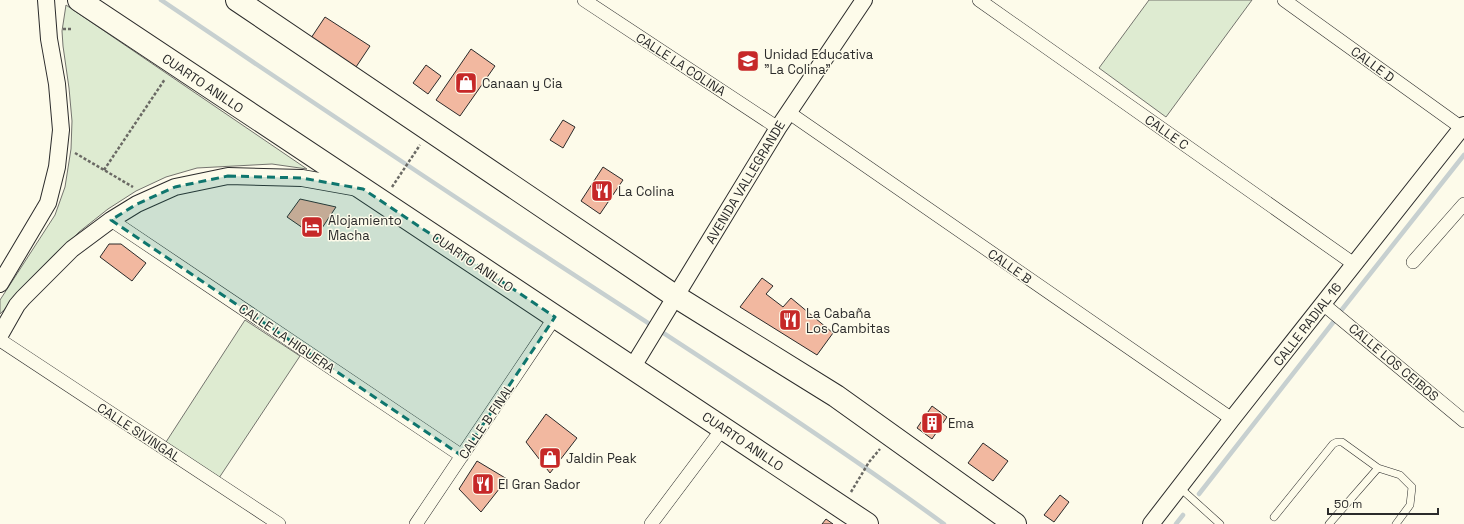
<svg xmlns="http://www.w3.org/2000/svg" width="1464" height="524" font-family="'Space Grotesk',sans-serif">
<style>
.green{fill:#deebd1;stroke:#74746e}
.lines{fill:none;stroke-linecap:round;stroke-linejoin:round}
.stream{stroke:#c7d0d0;stroke-width:4.5}
.building{fill:#f2b8a0;stroke:#2b2b2b}
.service-casing{stroke:#2b2b2b;stroke-width:8}
.minor-casing{stroke:#2b2b2b;stroke-width:14}
.tertiary-casing{stroke:#2b2b2b;stroke-width:18}
.trunk-casing{stroke:#2b2b2b;stroke-width:24}
.path{stroke:#6a6964;stroke-width:2.5;stroke-dasharray:3 2;stroke-linecap:butt}
.service{stroke:#fdfbea;stroke-width:7}
.minor{stroke:#fdfbea;stroke-width:13}
.tertiary{stroke:#fdfbea;stroke-width:16}
.trunk{stroke:#fdfbea;stroke-width:22}
.marked{fill:#0f766e;fill-opacity:0.2;stroke:#0f766e;stroke-width:3;stroke-dasharray:8 5;stroke-linejoin:round}
.labels{text-anchor:middle;stroke-width:3;stroke-linejoin:round;paint-order:stroke}
.poi-label{font-size:13px;fill:#2b2b2b;stroke:#fdfbea;text-anchor:start}
.street-label{font-size:13px;fill:#2b2b2b;stroke:#fdfbea}
</style>
<rect width="100%" height="100%" fill="#fdfbea"/>
<path class="green" d="M1149 0H1252L1166 117 1099 68Z
M66 5 307 169 272 164 197 168 166 177 136 191 108 209 79 232 0 314V300L55 215 65 187 71 149 72 121 69 88 63 46 62 31Z
M245 320 300 356 219 478 166 442Z"/>
<g class="lines">
<path class="stream" d="M161 0C287 85 412 169 539 252 675 341 813 428 944 524
M1340 312 1464 155
M1199 494 1335 320
M1176 524 1183 515"/>
</g>
<path class="building" d="M325 17 370 46 356 67 311 38Z
M471 49 495 66 460 116 436 100Z
M426 65 441 76 428 94 413 83Z
M563 120 575 127 563 148 550 140Z
M603 167 623 180 600 214 581 201Z
M300 199 336 207 316 237 287 217Z
M109 244H121L146 263 132 281 100 257Z
M762 278 773 286 766 294 783 307 791 298 833 333 817 355 740 307Z
M932 406 947 417 932 439 917 428Z
M546 414 577 438 550 473 526 442Z
M983 443 1008 461 993 481 968 463Z
M477 461 507 479 481 512 459 489Z
M1060 495 1069 502 1054 522 1044 515Z
M826 519 833 524H822Z"/>
<g class="lines">
<g class="service-casing">
<path id="service" d="M1179 487 1220 524
M1274 517 1333 444 1337 442H1342L1378 468 1400 475 1412 487 1410 505 1396 524
M1329 524 1378 468"/>
</g>
<g class="minor-casing">
<path id="minor" d="M584 0 778 128
M979 0 1354 264
M1284 0 1462 128
M788 112 1232 419
M111 220 462 456
M1413 262 1464 204
M1323 304 1464 421
M0 340 279 524
M416 524 555 317
M651 524 723 428"/>
</g>
<g class="tertiary-casing">
<path id="tertiary" d="M0 284 48 203 57 167 61 130 57 84 49 39 46 0
M0 335 17 305 23 298 72 249 111 220 137 204 175 187 228 176 302 178 358 188
M632 368 778 128 864 0
M1151 524 1232 419 1464 125"/>
</g>
<g class="trunk-casing">
<path id="trunk" d="M79 0 867 524
M237 0 675 296 836 396 1015 524"/>
</g>
<path class="path" d="M63 29H71
M75 153 133 187
M104 170 165 79
M392 187 420 145
M851 492 869 462 880 449"/>
<use href="#service" class="service"/>
<use href="#minor" class="minor"/>
<use href="#tertiary" class="tertiary"/>
<use href="#trunk" class="trunk"/>
</g>
<path class="marked" d="M228 176 302 178 363 189 555 317 462 456 111 220 137 204 175 187Z"/>
<defs>
<g id="school-square" transform="scale(1.15)"><rect x="-9" y="-9" width="18" height="18" rx="4" fill="#c62828" stroke="#fdfbea"/><path d="M0-5L7-2L0 1L-7-2ZM-4 1L0 2.5L4 1V4Q0 6-4 4Z" fill="#fff"/></g>
<g id="shop-square" transform="scale(1.15)"><rect x="-9" y="-9" width="18" height="18" rx="4" fill="#c62828" stroke="#fdfbea"/><path d="M-5-2.5h2.3a2.7 3.5 0 0 1 5.4 0H5L5.5 6h-11ZM-1.5-2.5h3a1.5 2.3 0 0 0-3 0Z" fill="#fff"/></g>
<g id="restaurant-square" transform="scale(1.15)"><rect x="-9" y="-9" width="18" height="18" rx="4" fill="#c62828" stroke="#fdfbea"/><path d="M-5-6h1v4h1v-4h1v4h1v-4h1v5L-1.5 .5V6h-2V.5L-5-1ZM5-6V6H3V1.5H1.5Q1.5-4 5-6Z" fill="#fff"/></g>
<g id="hotel-square" transform="scale(1.15)"><rect x="-9" y="-9" width="18" height="18" rx="4" fill="#c62828" stroke="#fdfbea"/><path d="M-6-4.5h1.5V1H6V5H4.5V3h-9V5H-6ZM-4 0a1.8 1.8 0 1 1 3.6 0ZM.5 0V-2.5h3Q6-2.5 6 0Z" fill="#fff"/></g>
<g id="building-square" transform="scale(1.15)"><rect x="-9" y="-9" width="18" height="18" rx="4" fill="#c62828" stroke="#fdfbea"/><path d="M-4-6H4V6H1V3H-1V6H-4ZM-2.5-4.3h1.7v1.8h-1.7ZM.8-4.3h1.7v1.8H.8ZM-2.5-1h1.7V.8h-1.7ZM.8-1h1.7V.8H.8Z" fill="#fff"/></g>
</defs>
<g fill-rule="evenodd">
<use href="#school-square" x="748" y="61"/>
<use href="#shop-square" x="466" y="83"/>
<use href="#restaurant-square" x="602" y="191"/>
<use href="#hotel-square" x="312" y="227"/>
<use href="#restaurant-square" x="790" y="320"/>
<use href="#building-square" x="932" y="423"/>
<use href="#shop-square" x="550" y="458"/>
<use href="#restaurant-square" x="483" y="484"/>
</g>
<g class="labels">
<g class="poi-label">
<text x="764" y="59">Unidad Educativa<tspan x="764" dy="15">"La Colina"</tspan></text>
<text x="482" y="88">Canaan y Cia</text>
<text x="618" y="196">La Colina</text>
<text x="328" y="225">Alojamiento<tspan x="328" dy="15">Macha</tspan></text>
<text x="806" y="318">La Cabaña<tspan x="806" dy="15">Los Cambitas</tspan></text>
<text x="948" y="428">Ema</text>
<text x="566" y="463">Jaldin Peak</text>
<text x="498" y="489">El Gran Sador</text>
</g>
<g class="street-label">
<text transform="translate(681 64) rotate(33)" y="5">CALLE LA COLINA</text>
<text transform="translate(1373 64) rotate(36)" y="5">CALLE D</text>
<text transform="translate(203 83) rotate(34)" y="5">CUARTO ANILLO</text>
<text transform="translate(1167 132) rotate(35)" y="5">CALLE C</text>
<text transform="translate(745 182) rotate(-59)" y="5">AVENIDA VALLEGRANDE</text>
<text transform="translate(473 262) rotate(34)" y="5">CUARTO ANILLO</text>
<text transform="translate(1010 266) rotate(35)" y="5">CALLE B</text>
<text transform="translate(1307 324) rotate(-52)" y="5">CALLE RADIAL 16</text>
<text transform="translate(287 338) rotate(34)" y="5">CALLE LA HIGUERA</text>
<text transform="translate(1394 362) rotate(40)" y="5">CALLE LOS CEIBOS</text>
<text transform="translate(486 421) rotate(-56)" y="5">CALLE B FINAL</text>
<text transform="translate(139 432) rotate(33)" y="5">CALLE SIVINGAL</text>
<text transform="translate(743 441) rotate(34)" y="5">CUARTO ANILLO</text>
</g>
</g>
<path d="M1328 508v6h110v-6" fill="none" stroke="#2b2b2b" stroke-width="2"/>
<text x="1334" y="508" font-size="12" fill="#2b2b2b" stroke="#fdfbea" stroke-width="3" paint-order="stroke">50 m</text>
</svg>
